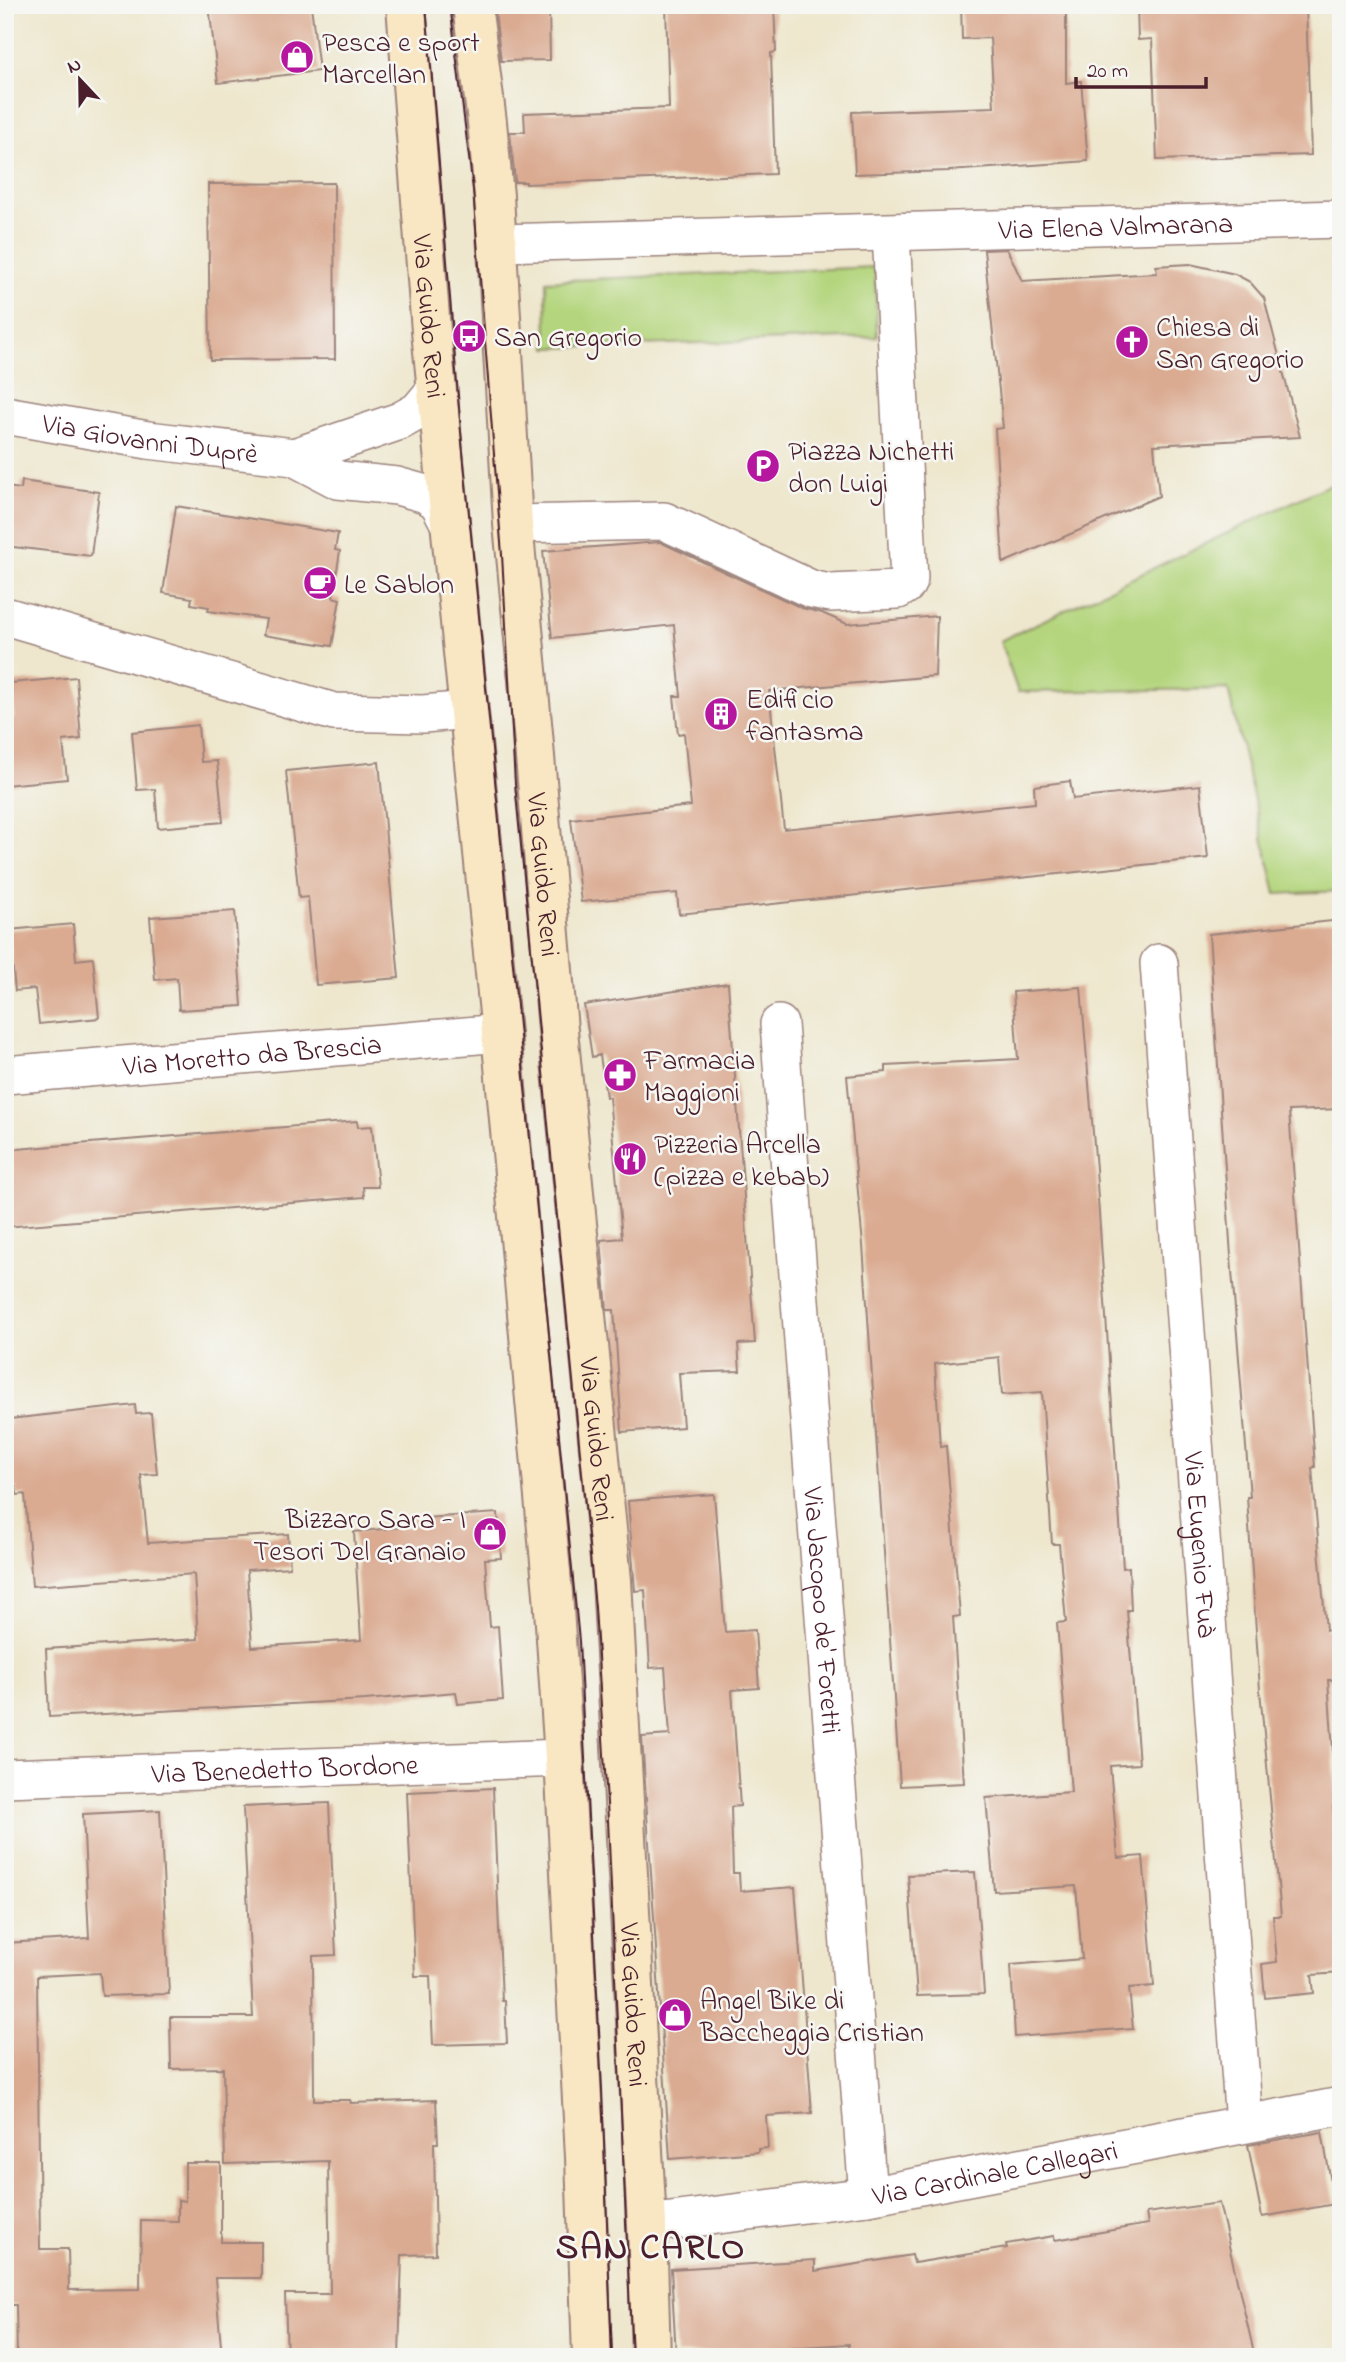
<svg xmlns="http://www.w3.org/2000/svg" width="1346" height="2362" font-family="'Indie Flower',sans-serif">
<style>
.green{fill:#b4d57d;stroke:#7f7a54;stroke-width:2}
.building{fill:#daaa91}
.lines{fill:none;stroke-linecap:round;stroke-linejoin:round}
.street-casing{stroke:#9c837c;stroke-width:40}
.secondary-casing{stroke:#9c837c;stroke-width:42}
.street{stroke:#fff;stroke-width:37}
.secondary{stroke:#f9e7c3;stroke-width:38}
.tram{stroke:#4a1f2b;stroke-width:2}
.labels{text-anchor:middle;stroke-width:5;stroke-linejoin:round;paint-order:stroke}
.poi-label{font-size:28px;fill:#4a1f2b;stroke:#f6f6f2;text-anchor:start}
.street-label{font-size:28px;fill:#4a1f2b;stroke:#f6f6f2}
.district-label{font-size:35px;font-weight:bold;letter-spacing:2px;fill:#4a1f2b;stroke:#f6f6f2}
</style>
<rect width="100%" height="100%" fill="#f6f6f2"/>
<filter id="ink" filterUnits="userSpaceOnUse"><feTurbulence type="fractalNoise" baseFrequency=".0143" numOctaves="2"/><feDisplacementMap in="SourceGraphic" scale="14" xChannelSelector="R" yChannelSelector="G"/><feConvolveMatrix kernelMatrix="1 2 1 2 8 2 1 2 1" color-interpolation-filters="sRGB"/></filter>
<filter id="wash" filterUnits="userSpaceOnUse"><feTurbulence type="fractalNoise" baseFrequency=".00686" numOctaves="4" result="noise"/><feDisplacementMap in="SourceGraphic" scale="28" xChannelSelector="R" yChannelSelector="G"/><feGaussianBlur stdDeviation="1.57" result="paint"/><feColorMatrix in="noise" values="0 0 0 0 0 0 0 0 0 0 0 0 0 0 0 0 0 1.4 0 .05"/><feComposite in="paint" operator="in"/></filter>
<g filter="url(#wash)">
<rect width="100%" height="100%" fill="#eee7cd"/>
<path class="green" d="M875 267 877 337 547 348 546 281Z
M1341 479V891L1276 894 1228 689 1018 692 1000 641Z"/>
<g id="blocks">
<path class="building" d="M209 5H311L319 71 218 83Z
M494 5H549L550 60 501 61Z
M666 5H774L776 52 771 53 775 174 526 184V182H515L510 132H525L524 113 669 108Z
M961 5H1066V83L1081 81 1088 161 949 171 855 174 852 112 994 107 990 38 962 39Z
M1137 5H1306L1311 155 1157 160 1152 39 1138 40Z
M334 183 335 359 210 360 208 184Z
M1007 249 1022 281 1157 273 1156 266 1190 264 1235 274 1250 282 1264 298 1300 437 1154 445 1159 496 1003 563 995 429 1003 428 984 250Z
M22 481 99 492 91 556 5 546V487L21 489Z
M176 506 338 533 335 550 340 551 333 597 340 599 332 646 263 635 266 619 208 611 209 607 191 604 192 598 163 593Z
M660 542 802 608 822 613 847 624 937 616 935 676 769 691 784 829 1035 803 1034 786 1070 781 1073 799 1200 785 1208 858 679 914 677 893 581 902 571 819 691 806 684 733 678 734 674 696H681L674 625 552 638 543 551Z
M76 677 81 739 63 741 67 779 5 785V720L14 719 11 683Z
M198 725 201 762 217 761 223 822 158 828 155 789 137 790 132 732Z
M379 762 399 978 316 985 308 897 299 898 286 771Z
M235 911 242 1006 179 1010 177 978 155 980 150 917Z
M1341 920V1109L1289 1111 1315 1467 1312 1468 1326 1630H1341V1679L1328 1680 1337 1807H1333L1341 1874V1973L1312 1975 1314 1993 1265 1998 1262 1964 1277 1962 1273 1916H1281L1260 1690 1247 1497H1250L1232 1271 1209 934Z
M73 924 76 960 93 958 99 1018 39 1024 35 989 15 991 9 930Z
M728 983 755 1343 738 1344 740 1371 679 1373 683 1427 622 1432 614 1310H607L601 1240 622 1238 609 1097H606L600 1055 592 1057 584 1005Z
M1081 987 1096 1169 1123 1568 1129 1567 1131 1610H1127L1139 1764 1110 1766 1118 1858 1143 1856 1154 1986 1129 1988 1133 2028 1015 2037 1011 1965 1082 1959 1076 1886 994 1891 986 1798 1071 1792 1057 1623 1066 1622 1059 1544H1052L1042 1392 1002 1395 999 1357 935 1364 940 1447 946 1446 960 1616 953 1617 964 1783 900 1786 863 1245 847 1076 886 1072V1066L1018 1059 1013 992Z
M357 1121 358 1127 372 1126 378 1187H363L364 1197 5 1227V1150Z
M135 1405 136 1414 151 1413 157 1474 141 1475 148 1543 288 1534 290 1567 247 1570 252 1647 361 1640 354 1532 411 1526 410 1519 498 1513 501 1558 485 1559 490 1627 498 1626 503 1700 458 1704 456 1692 365 1700 49 1717 46 1649 198 1639 194 1574 32 1586 25 1494 17 1495 16 1487H5V1426L10 1425V1419Z
M714 1494 725 1632 755 1630 759 1688 732 1690 740 1806 731 1807 733 1873H739L740 1891 795 1887 812 2113 766 2116 768 2148 758 2149V2152L670 2159 642 1737 670 1735 665 1667 650 1668 645 1590 635 1591 628 1501Z
M493 1788 502 2001H505L507 2043 433 2045 430 1976H415L407 1792Z
M329 1803 336 1955 313 1956 314 2100H350L351 2103 436 2100 438 2143H434L436 2254 402 2255 399 2357H287L285 2294H330L328 2161 225 2164 223 2068 171 2069 170 2017H253L243 1807Z
M160 1810 169 1994 102 1996 100 1973 37 1976 40 2249H68L69 2290 140 2289 141 2220 178 2221V2200L185 2201V2163H221V2242H261V2278H215L222 2357H17L16 2305H5V1943L89 1938 83 1814Z
M975 1872 984 1994 917 1996 908 1875Z
M1322 2132 1335 2204 1262 2217 1248 2145Z
M1219 2203 1255 2357H850L849 2344 676 2355 671 2269 815 2260V2271L912 2255 914 2263 1007 2248 1006 2244 1054 2236 1055 2240 1148 2224 1146 2213Z"/>
</g>
</g>
<g filter="url(#ink)">
<use href="#blocks" fill-opacity="0" stroke="#9c837c" stroke-width="2"/>
<g class="lines">
<g class="street-casing">
<g id="street">
<path id="s1" d="M496 243 1341 219"/>
<path id="s2" d="M5 415 148 440 294 457 338 480 397 486 426 494 438 502 449 523"/>
<path d="M294 457 400 421 418 411 433 393 436 382"/>
<path d="M513 524 664 521 811 589 830 593 898 590 906 585 909 579 891 233"/>
<path d="M5 616 334 712 423 714 469 710"/>
<path id="s3" d="M1159 963 1244 2124"/>
<path id="s4" d="M779 1024 868 2196"/>
<path id="s5" d="M5 1075 501 1033"/>
<path id="s6" d="M5 1778 564 1758"/>
<path id="s7" d="M647 2224 868 2196 1341 2106"/>
</g>
</g>
<g class="secondary-casing">
<g id="secondary">
<path id="s8" d="M406 5 431 331 501 1033 553 1594 564 1758 585 2157 592 2357"/>
<path id="s9" d="M472 5 487 122 494 196 513 524 533 733 558 1030 612 1580 647 2224 651 2357"/>
</g>
</g>
<use href="#street" class="street"/>
<use href="#secondary" class="secondary"/>
<path class="tram" d="M426 5 461 432 579 1641 602 2089 612 2357
M450 5 473 190 502 555 515 784 595 1607 608 1820 632 2357"/>
</g>
</g>
<defs>
<g id="shop-disc" transform="scale(1.75)"><circle r="9.5" fill="#b5179e" stroke="#f6f6f2"/><path d="M-5-2.5h2.3a2.7 3.5 0 0 1 5.4 0H5L5.5 6h-11ZM-1.5-2.5h3a1.5 2.3 0 0 0-3 0Z" fill="#fff"/></g>
<g id="bus-disc" transform="scale(1.75)"><circle r="9.5" fill="#b5179e" stroke="#f6f6f2"/><path d="M-5-6H5V4H4V6H2V4H-2V6H-4V4H-5ZM-3.5-4V0h7V-4ZM-3.5 1.2v1.5H-2V1.2ZM2 1.2v1.5H3.5V1.2Z" fill="#fff"/></g>
<g id="church-disc" transform="scale(1.75)"><circle r="9.5" fill="#b5179e" stroke="#f6f6f2"/><path d="M-1.2-6h2.4v3.5h3.3v2.4h-3.3V6h-2.4V-.1h-3.3v-2.4h3.3Z" fill="#fff"/></g>
<g id="parking-disc" transform="scale(1.75)"><circle r="9.5" fill="#b5179e" stroke="#f6f6f2"/><path d="M-3.5-5.5H1a3.5 3.5 0 0 1 0 7H-1V5.5H-3.5ZM-1-3.4V-.6H.8a1.4 1.4 0 0 0 0-2.8Z" fill="#fff"/></g>
<g id="cafe-disc" transform="scale(1.75)"><circle r="9.5" fill="#b5179e" stroke="#f6f6f2"/><path d="M-5.5-4.5H6V0H3Q3 3.5 0 3.5H-2.5Q-5.5 3.5-5.5 0ZM3-3.2v2h1.7v-2ZM-6 4.5H4V6H-6Z" fill="#fff"/></g>
<g id="building-disc" transform="scale(1.75)"><circle r="9.5" fill="#b5179e" stroke="#f6f6f2"/><path d="M-4-6H4V6H1V3H-1V6H-4ZM-2.5-4.3h1.7v1.8h-1.7ZM.8-4.3h1.7v1.8H.8ZM-2.5-1h1.7V.8h-1.7ZM.8-1h1.7V.8H.8Z" fill="#fff"/></g>
<g id="pharmacy-disc" transform="scale(1.75)"><circle r="9.5" fill="#b5179e" stroke="#f6f6f2"/><path d="M-2-6h4v4h4v4h-4v4h-4v-4h-4v-4h4Z" fill="#fff"/></g>
<g id="restaurant-disc" transform="scale(1.75)"><circle r="9.5" fill="#b5179e" stroke="#f6f6f2"/><path d="M-5-6h1v4h1v-4h1v4h1v-4h1v5L-1.5 .5V6h-2V.5L-5-1ZM5-6V6H3V1.5H1.5Q1.5-4 5-6Z" fill="#fff"/></g>
</defs>
<g fill-rule="evenodd">
<use href="#shop-disc" x="297" y="57"/>
<use href="#bus-disc" x="469" y="336"/>
<use href="#church-disc" x="1132" y="342"/>
<use href="#parking-disc" x="763" y="466"/>
<use href="#cafe-disc" x="320" y="583"/>
<use href="#building-disc" x="721" y="714"/>
<use href="#pharmacy-disc" x="620" y="1075"/>
<use href="#restaurant-disc" x="630" y="1159"/>
<use href="#shop-disc" x="490" y="1534"/>
<use href="#shop-disc" x="675" y="2015"/>
</g>
<g class="labels">
<g class="poi-label">
<text x="322" y="51">Pesca e sport<tspan x="322" dy="32">Marcellan</tspan></text>
<text x="1156" y="336">Chiesa di<tspan x="1156" dy="32">San Gregorio</tspan></text>
<text x="494" y="346">San Gregorio</text>
<text x="788" y="460">Piazza Nichetti<tspan x="788" dy="32">don Luigi</tspan></text>
<text x="344" y="593">Le Sablon</text>
<text x="746" y="708">Edificio<tspan x="746" dy="32">fantasma</tspan></text>
<text x="644" y="1069">Farmacia<tspan x="644" dy="32">Maggioni</tspan></text>
<text x="654" y="1153">Pizzeria Arcella<tspan x="654" dy="32">(pizza e kebab)</tspan></text>
<text x="466" y="1528" text-anchor="end">Bizzaro Sara - I<tspan x="466" dy="32">Tesori Del Granaio</tspan></text>
<text x="700" y="2009">Angel Bike di<tspan x="700" dy="32">Baccheggia Cristian</tspan></text>
</g>
<g class="street-label">
<text dy="10" stroke="none"><textPath href="#s1" startOffset="620">Via Elena Valmarana</textPath></text>
<text dy="10" stroke="none"><textPath href="#s8" startOffset="312">Via Guido Reni</textPath></text>
<text dy="10" stroke="none"><textPath href="#s2" startOffset="147">Via Giovanni Duprè</textPath></text>
<text dy="10" stroke="none"><textPath href="#s9" startOffset="873">Via Guido Reni</textPath></text>
<text dy="10" stroke="none"><textPath href="#s5" startOffset="248">Via Moretto da Brescia</textPath></text>
<text dy="10" stroke="none"><textPath href="#s9" startOffset="1440">Via Guido Reni</textPath></text>
<text dy="10" stroke="none"><textPath href="#s3" startOffset="583">Via Eugenio Fuà</textPath></text>
<text dy="10" stroke="none"><textPath href="#s4" startOffset="588">Via Jacopo de' Foretti</textPath></text>
<text dy="10" stroke="none"><textPath href="#s6" startOffset="280">Via Benedetto Bordone</textPath></text>
<text dy="10" stroke="none"><textPath href="#s9" startOffset="2007">Via Guido Reni</textPath></text>
<text dy="10" stroke="none"><textPath href="#s7" startOffset="352">Via Cardinale Callegari</textPath></text>
</g>
<g class="district-label">
<text x="651" y="2258">SAN CARLO</text>
</g>
</g>
<rect width="1346" height="2362" fill="none" stroke="#f6f6f2" stroke-width="28"/>
<g transform="translate(80 80) rotate(338)" stroke="#f6f6f2" stroke-width="5" paint-order="stroke">
<path d="M0-5L12 26L0 18L-12 26Z" fill="#4a1f2b"/>
<text y="-10" font-size="19" font-weight="bold" text-anchor="middle" fill="#4a1f2b">N</text>
</g>
<path d="M1076 77v10h130v-10" fill="none" stroke="#4a1f2b" stroke-width="3.5"/>
<text x="1087" y="77" font-size="21" fill="#4a1f2b" stroke="#f6f6f2" stroke-width="5" paint-order="stroke">20 m</text>
</svg>
